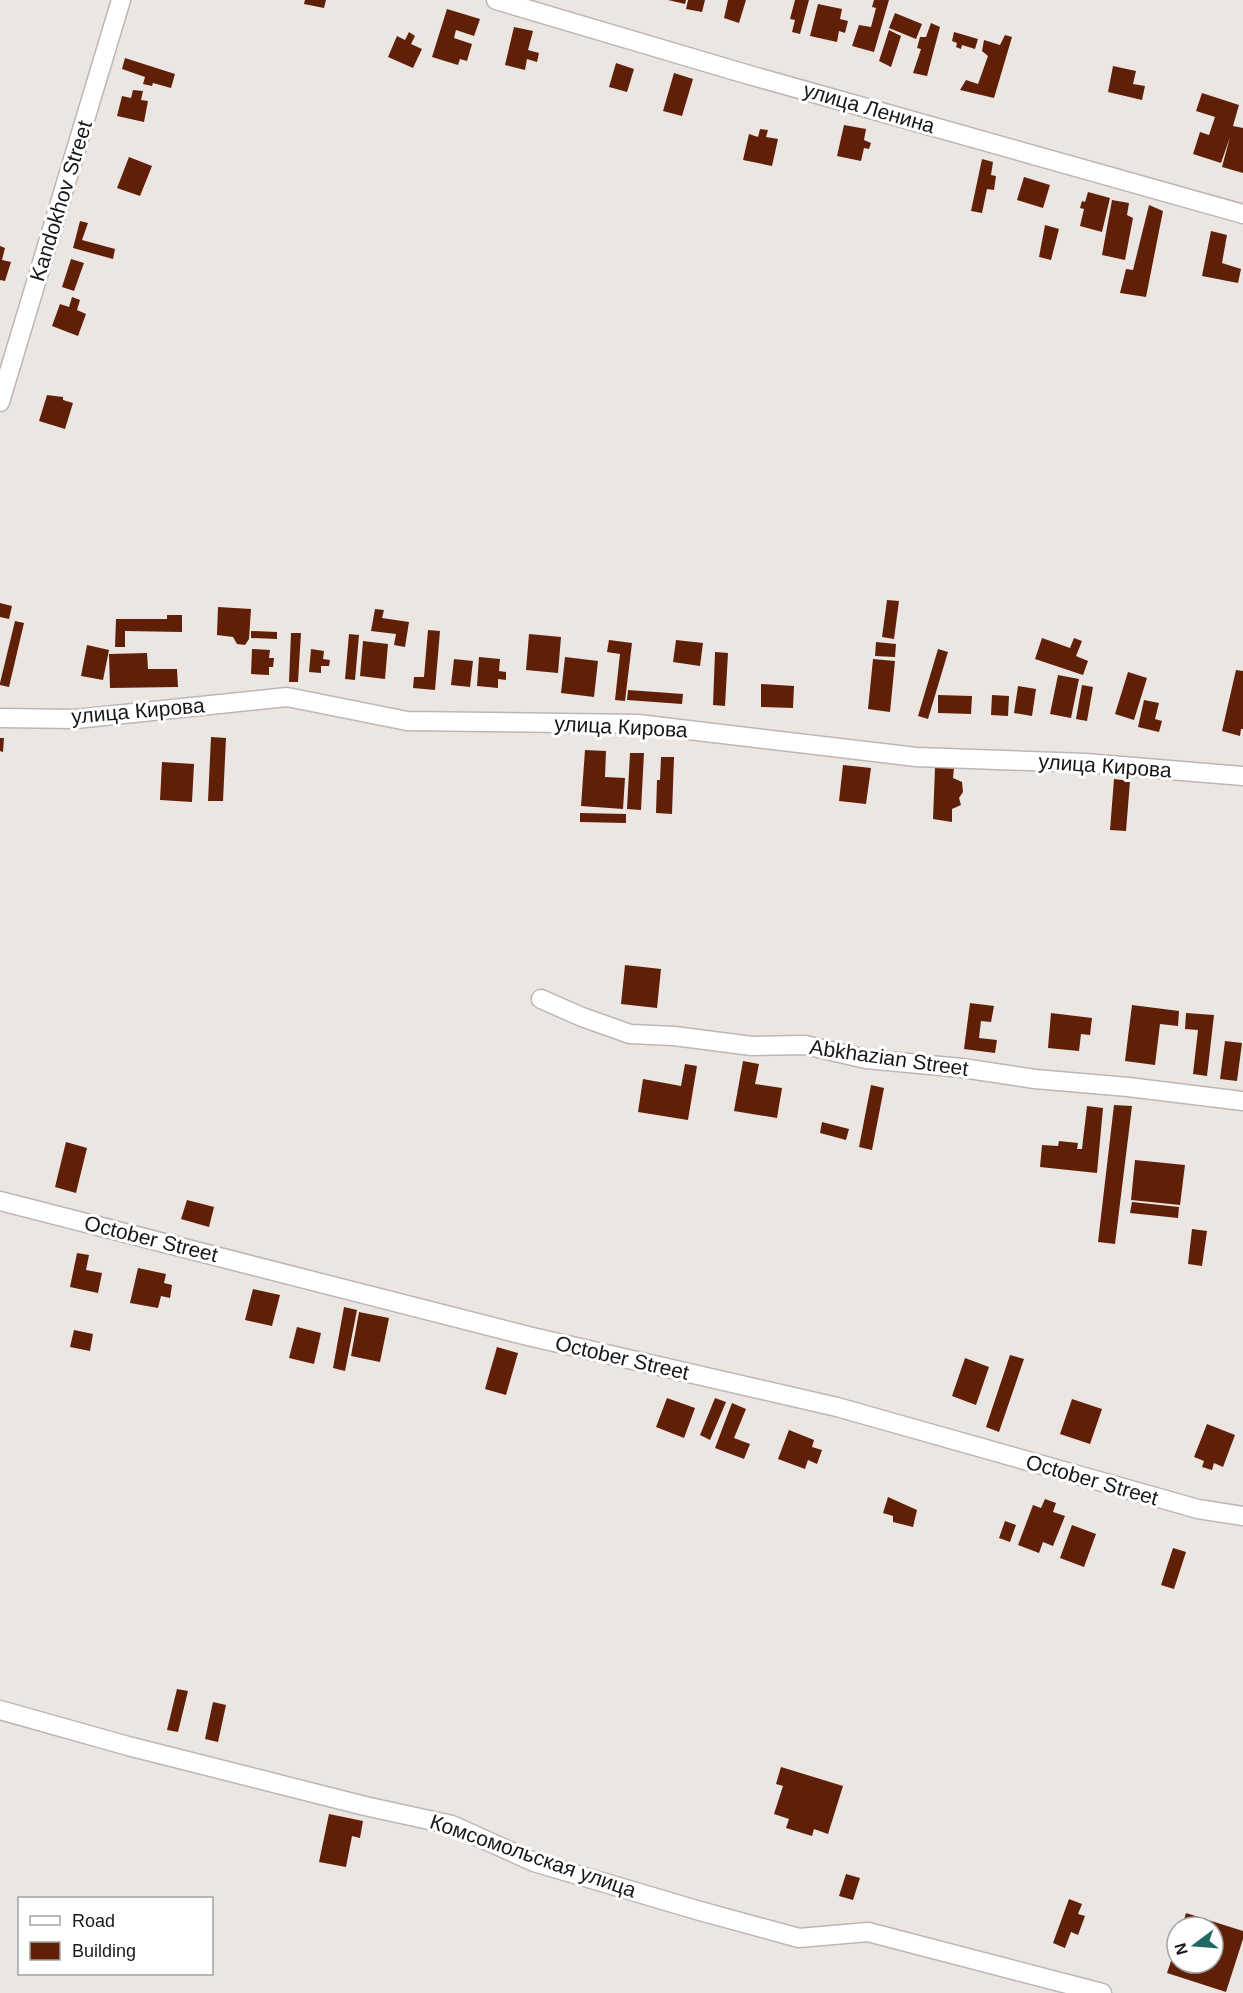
<svg xmlns="http://www.w3.org/2000/svg" width="1243" height="1993" font-family="Helvetica,sans-serif">
<style>
.building{fill:#602008}
.lines{fill:none;stroke-linecap:round;stroke-linejoin:round}
.street-casing{stroke:#bcb6b4;stroke-width:21}
.street{stroke:#fff;stroke-width:18}
.labels{text-anchor:middle;stroke-width:6;stroke-linejoin:round;paint-order:stroke}
.street-label{font-size:21px;fill:#1a1817;stroke:#fff}
</style>
<rect width="100%" height="100%" fill="#ece6e3"/>
<path class="building" d="M305 0H326L324 8 304 4Z
M668 0H686L685 4Z
M688 0H705L702 12 686 9Z
M728 0H746L739 23 724 18Z
M795 0H809L800 34 792 32 795 20 790 19Z
M874 0H889L874 52 852 46 859 25 871 27 876 8 872 7Z
M818 4 842 9 840 19 848 21 845 33 839 31 837 42 810 36Z
M447 9 480 19 474 36 456 30 454 38 472 44 467 61 460 59 458 65 432 57Z
M895 13 922 24 916 39 889 28Z
M931 23 940 27 927 76 913 73 921 49 917 48 920 37H926Z
M514 27 533 31 528 50 539 53 537 62 527 59 525 70 505 65Z
M889 30 901 36 891 67 879 61Z
M409 32 415 36 411 44 422 49 413 68 388 57 397 36 405 40Z
M954 32 978 39 975 49 962 45 961 49 956 47 957 43 952 41Z
M1005 35 1012 37 994 98 960 90 966 80 978 84 988 56 982 51 984 40 1000 45Z
M125 58 175 74 171 88 153 83 152 86 143 84 145 77 122 69Z
M616 63 634 69 627 92 609 87Z
M1113 66 1136 71 1133 84 1145 86 1142 100 1108 92Z
M674 73 693 79 682 116 663 111Z
M133 90 143 91 141 100 148 101 144 122 117 116 122 96 131 98Z
M1202 93 1239 105 1233 126 1243 128V173L1222 167 1230 137 1221 163 1193 154 1200 132 1209 135 1215 117 1196 111Z
M844 125 866 129 864 140 871 143 869 149 864 148 861 161 837 156Z
M760 129 768 130 766 137 778 139 772 166 743 160 749 134 758 137Z
M129 157 152 166 140 196 117 188Z
M982 159 993 162 991 175 996 176 994 190 987 189 982 213 971 211Z
M1024 177 1050 185 1043 208 1017 200Z
M1088 192 1110 198 1102 232 1080 226 1084 209 1080 208 1082 201 1085 202Z
M1112 200 1129 203 1127 215 1133 218 1125 260 1102 255Z
M1149 205 1163 211 1146 297 1120 293 1126 269 1133 270Z
M80 221 88 223 82 240 115 249 113 259 73 248Z
M1045 225 1059 229 1051 260 1039 257Z
M1211 231 1227 235 1222 263 1241 269 1238 283 1202 276Z
M0 246 5 248 2 260 11 262 5 281 0 280Z
M71 259 84 263 74 291 62 287Z
M72 297 80 300 77 310 86 314 78 336 52 326 60 304 69 307Z
M47 395 63 397V400L73 403 65 429 39 421Z
M887 600 899 601 894 639 882 637Z
M0 603 12 606 9 619 0 617Z
M218 607 251 609 249 639 245 645 237 644 233 637 217 635Z
M375 609 384 610 382 618 409 622 405 647 394 645 396 634 371 631Z
M167 615H182V632L125 631V647H115L116 619H167Z
M15 621 24 623 9 687 0 685V683Z
M428 630 440 631 435 690 413 688 414 677H424Z
M251 631 277 632V639L251 638Z
M291 633H301L298 682H289Z
M349 634 359 635 355 680 345 679Z
M529 634 561 637 558 673 526 670Z
M1042 638 1070 648 1074 638 1082 641 1076 656 1088 661 1083 675 1035 659Z
M609 640 632 643 625 701 615 700 620 654 607 652Z
M676 640 703 643 700 666 673 662Z
M363 641 388 644 385 679 360 676Z
M876 642 896 644 895 657 875 656Z
M87 645 109 650 103 680 81 676Z
M252 649 270 650 269 658H274L273 667H269V675L251 674Z
M311 649 324 651 323 659 330 660 329 666H321V673L309 672Z
M938 649 948 652 928 719 918 716Z
M715 652 728 653 725 706 713 705Z
M147 653 148 669H177L178 687 110 688 109 654Z
M479 657 500 659 499 671 506 672V680L498 679V688L477 686Z
M565 657 598 661 594 697 561 693Z
M454 659 473 661 470 687 451 685Z
M873 659 895 661 890 712 868 709Z
M1236 670 1243 671V729H1241L1240 736 1222 731Z
M1128 672 1147 678 1134 720 1115 714Z
M1058 675 1079 679 1071 718 1050 714Z
M761 684 794 686 793 708 761 707Z
M1082 685 1093 687 1087 721 1076 719Z
M1018 686 1036 689 1032 716 1014 713Z
M628 690 683 694 682 704 627 700Z
M938 695 972 696 971 714 938 713Z
M992 695 1009 696 1008 716 991 715Z
M1144 700 1159 703 1155 719 1162 721 1159 732 1138 727Z
M211 737 226 738 223 801H208Z
M0 738H4L3 752 0 751Z
M585 750 606 751 605 777 625 778 623 809 581 806Z
M630 753H644L641 810 627 809Z
M661 757H674L672 814 656 813 657 780H660Z
M162 762 194 764 192 802 160 800Z
M843 765 871 768 866 804 839 801Z
M935 768H954L953 778 962 782 963 792 959 798 961 805 952 809V822L933 819Z
M1114 779 1130 781 1126 831 1110 830Z
M580 813 626 814V823L580 822Z
M625 965 661 969 657 1008 621 1004Z
M970 1003 994 1006 991 1022 981 1021 979 1038 997 1040 995 1053 964 1049Z
M1132 1005 1179 1011 1178 1026 1160 1024 1155 1065 1125 1061Z
M1051 1013 1092 1018 1090 1035 1081 1034 1079 1051 1048 1048Z
M1186 1013 1214 1015 1207 1076 1193 1074 1198 1030 1185 1029Z
M1225 1041 1242 1043 1237 1081 1220 1079Z
M743 1061 759 1064 755 1084 782 1088 777 1118 734 1111Z
M685 1064 697 1066 688 1120 638 1112 643 1079 681 1086Z
M871 1085 884 1088 872 1150 859 1147Z
M1114 1105 1132 1106 1115 1244 1098 1242Z
M1087 1106 1103 1108 1097 1173 1040 1167 1042 1145 1058 1146 1059 1141 1078 1143 1077 1149H1082Z
M822 1122 849 1129 846 1140 820 1133Z
M66 1142 87 1148 76 1193 55 1187Z
M1135 1160 1185 1165 1180 1205 1131 1200Z
M187 1200 214 1207 209 1227 181 1219Z
M1132 1202 1179 1207 1178 1218 1130 1213Z
M1192 1229 1207 1231 1202 1266 1188 1264Z
M77 1253 89 1255 86 1270 102 1273 98 1293 70 1287Z
M138 1268 166 1274 164 1283 172 1285 170 1298 161 1296 158 1308 130 1303Z
M253 1289 280 1295 272 1326 245 1320Z
M344 1307 357 1310 345 1371 333 1368Z
M359 1312 389 1318 380 1362 351 1356Z
M297 1327 321 1333 314 1364 289 1358Z
M74 1330 93 1334 90 1351 70 1347Z
M497 1347 518 1353 506 1395 485 1389Z
M1010 1355 1024 1359 999 1432 986 1427Z
M965 1358 989 1367 976 1405 952 1396Z
M667 1398 695 1408 684 1438 656 1427Z
M715 1398 726 1402 710 1440 700 1435Z
M1072 1399 1102 1409 1090 1444 1060 1434Z
M732 1403 746 1409 734 1438 750 1444 744 1459 715 1448Z
M1207 1424 1235 1435 1223 1467 1214 1463 1212 1470 1202 1467 1204 1461 1194 1457Z
M789 1430 814 1440 812 1447 822 1450 817 1464 808 1460 805 1469 778 1459Z
M888 1497 917 1510 913 1527 893 1522V1516L883 1513Z
M1045 1499 1056 1503 1053 1512 1065 1516 1053 1546 1043 1542 1039 1553 1018 1545 1033 1505 1041 1508Z
M1005 1521 1016 1525 1010 1542 999 1538Z
M1072 1525 1096 1534 1084 1567 1060 1558Z
M1173 1548 1186 1552 1174 1589 1161 1585Z
M177 1689 188 1691 178 1732 167 1730Z
M213 1702 226 1705 218 1742 205 1739Z
M781 1767 843 1786 828 1834 814 1829 812 1836 786 1828 789 1819 774 1814 783 1786 776 1784Z
M329 1814 363 1821 360 1838 352 1836 346 1867 319 1862Z
M846 1874 860 1878 853 1900 839 1896Z
M1069 1899 1082 1904 1078 1914 1085 1916 1078 1935 1071 1932 1065 1948 1053 1943Z
M1186 1913 1243 1931V1939L1226 1992 1167 1973 1177 1943V1963H1213V1927H1182Z"/>
<g class="lines">
<g class="street-casing">
<path id="street" d="M496 0 739 72 1243 214
M0 402 121 0
M0 718 76 719 287 697 407 721 638 724 916 757 1085 763 1243 776
M541 999 582 1017 630 1034 674 1036 752 1046 805 1045 866 1059 962 1068 1035 1079 1128 1087 1243 1101
M0 1201 528 1336 837 1407 1198 1509 1243 1516
M0 1710 128 1746 365 1806 452 1825 534 1862 700 1911 799 1938 868 1932 1102 1993"/>
</g>
<use href="#street" class="street"/>
</g>
<g class="labels">
<g class="street-label">
<text transform="translate(869 108) rotate(16)" y="7">улица Ленина</text>
<text transform="translate(61 201) rotate(-73)" y="7">Kandokhov Street</text>
<text transform="translate(138 711) rotate(-5)" y="7">улица Кирова</text>
<text transform="translate(621 727) rotate(3)" y="7">улица Кирова</text>
<text transform="translate(1105 766) rotate(4)" y="7">улица Кирова</text>
<text transform="translate(889 1058) rotate(8)" y="7">Abkhazian Street</text>
<text transform="translate(151 1239) rotate(14)" y="7">October Street</text>
<text transform="translate(622 1358) rotate(13)" y="7">October Street</text>
<text transform="translate(1092 1480) rotate(16)" y="7">October Street</text>
<text transform="translate(533 1856) rotate(19)" y="7">Комсомольская улица</text>
</g>
</g>
<rect x="18" y="1897" width="195" height="78" fill="#ffffff" stroke="#a3a3a2" stroke-width="1.5"/>
<rect x="30" y="1916" width="30" height="9" fill="#ffffff" stroke="#a3a3a2" stroke-width="1.5"/>
<text x="72" y="1927" font-size="18" fill="#1a1817">Road</text>
<rect x="30" y="1942" width="30" height="18" fill="#602008" stroke="#a3a3a2" stroke-width="1.5"/>
<text x="72" y="1957" font-size="18" fill="#1a1817">Building</text>
<g transform="translate(1195 1945) rotate(254)"><circle r="28" fill="#ffffff" stroke="#a3a3a2" stroke-width="1.5"/>
<path d="M0-4.5L10 22L0 15L-10 22Z" fill="#1e6962"/>
<text y="-9" font-size="16" font-weight="bold" text-anchor="middle" fill="#1a1817">N</text>
</g>
</svg>
